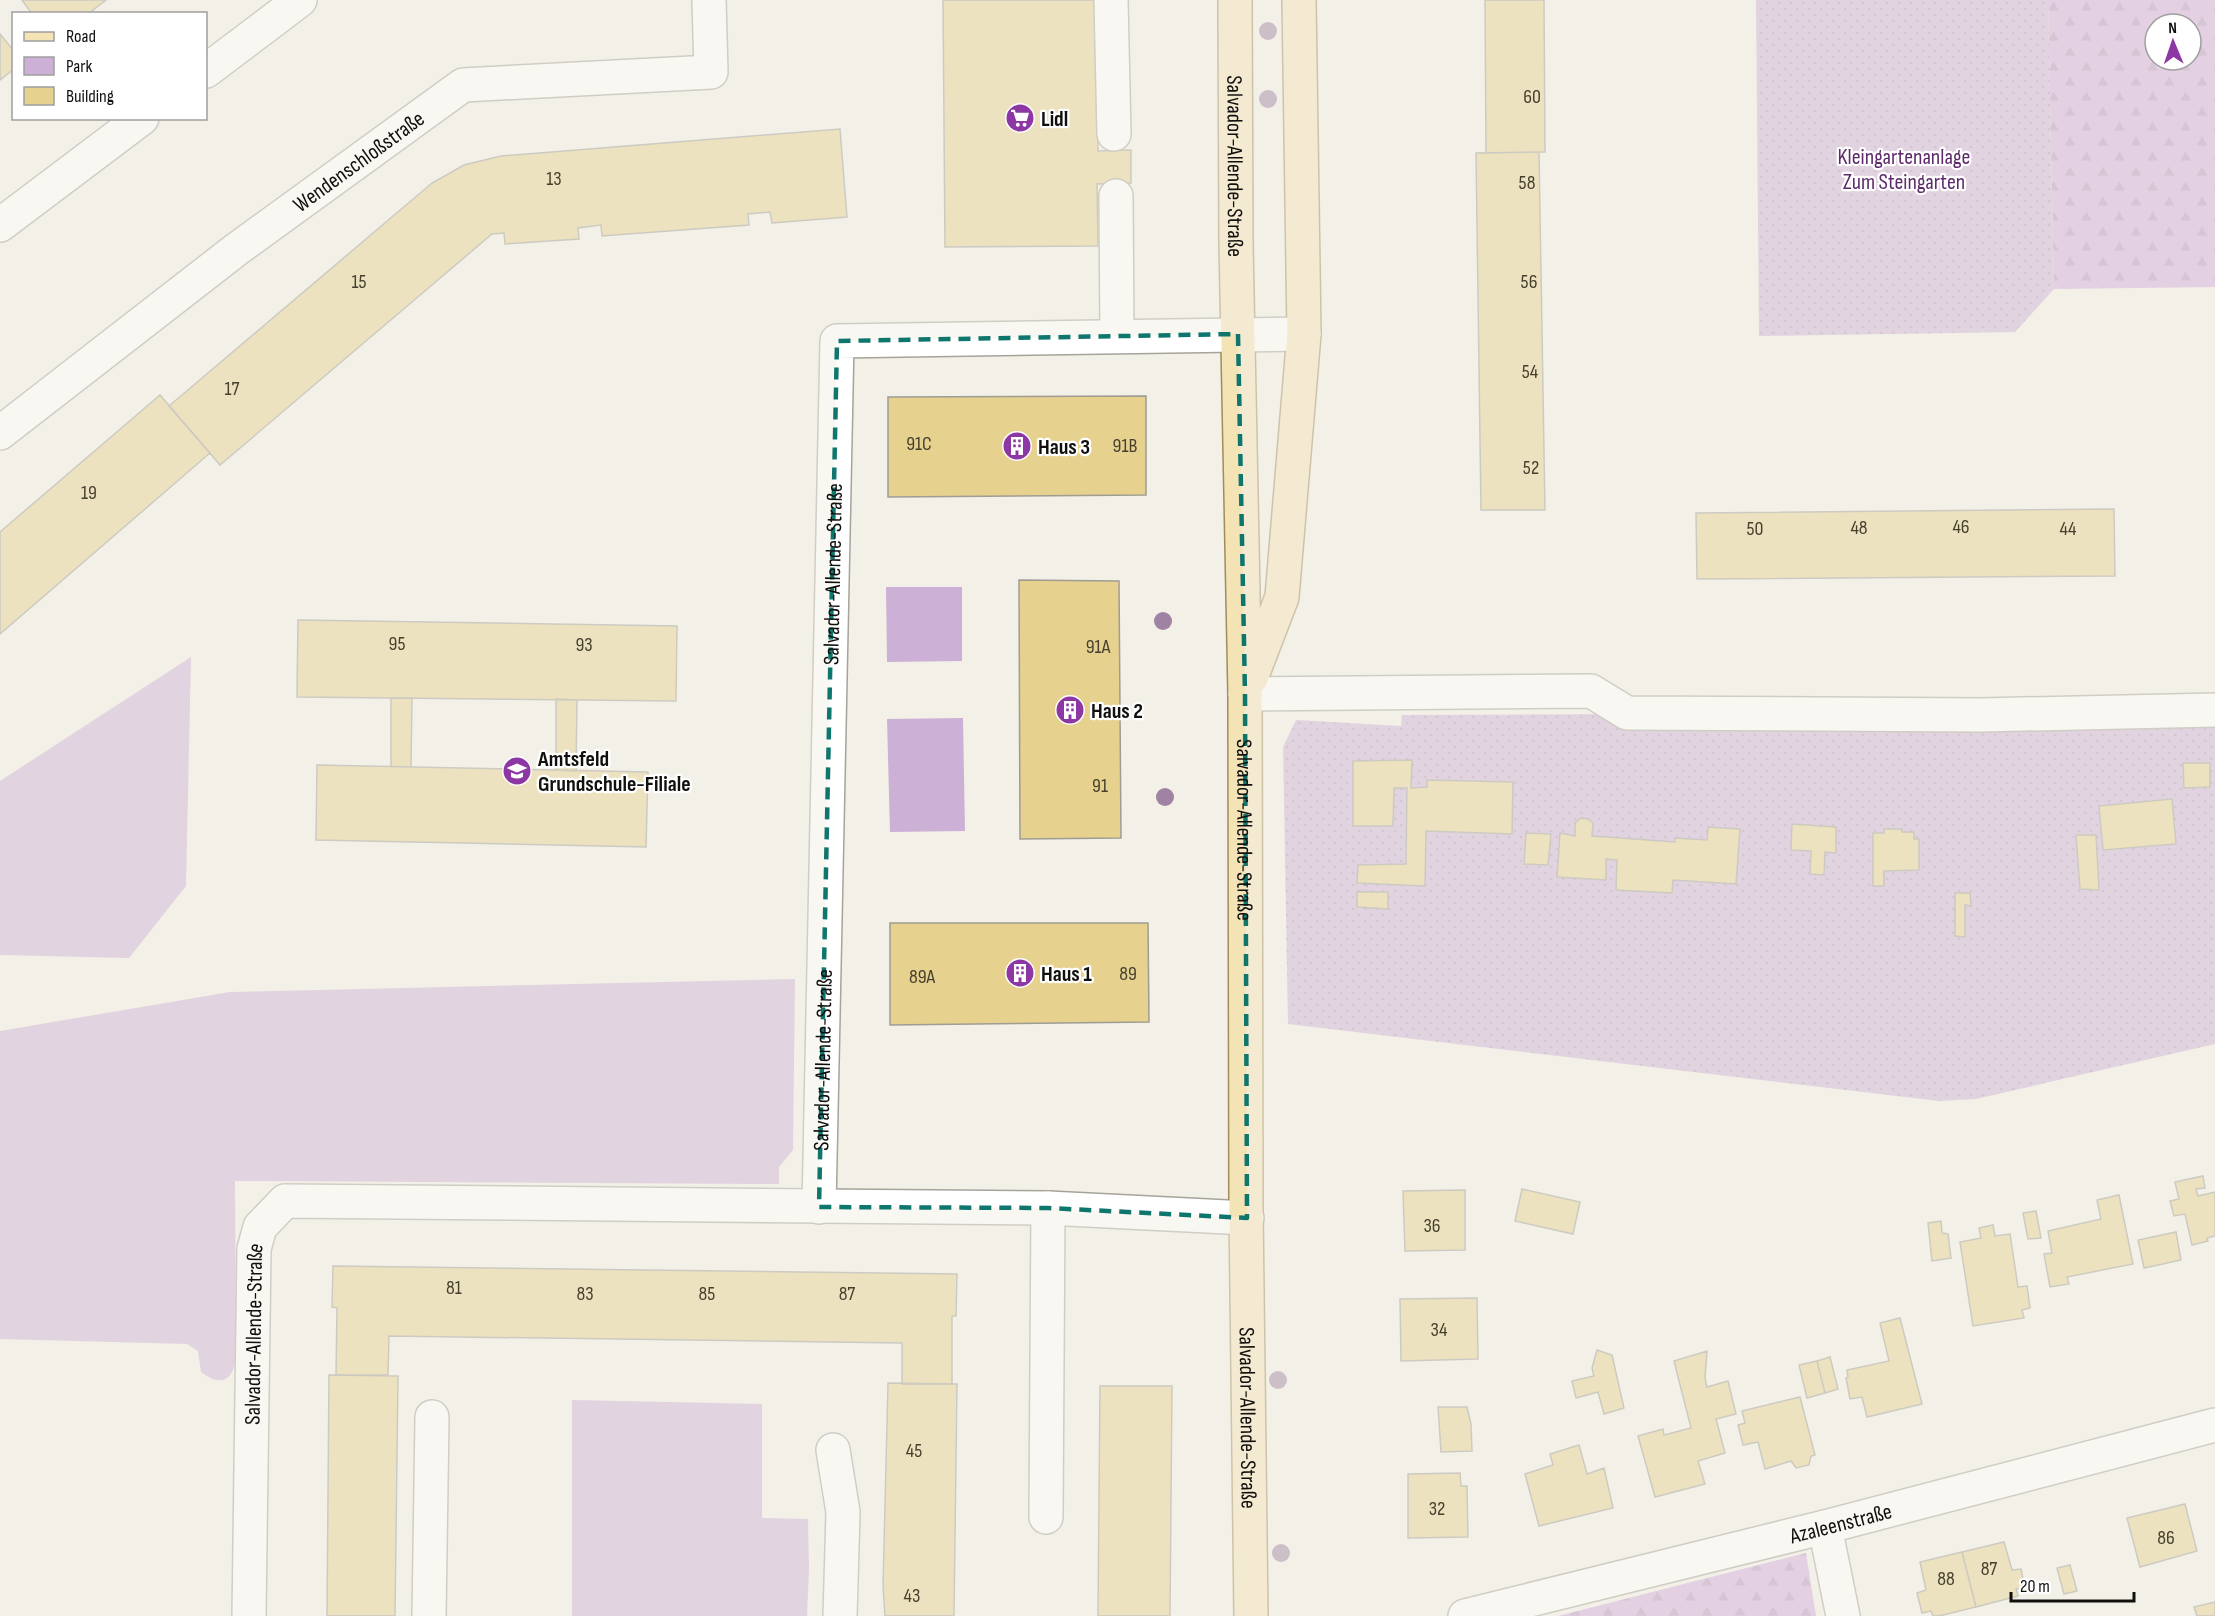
<svg xmlns="http://www.w3.org/2000/svg" width="2215" height="1616" font-family="'Sofia Sans Condensed',sans-serif">
<style>
.green{fill:#cdb0d6}
.forest{fill:url(#forest-firs);fill-rule:evenodd}
.garden{fill:url(#garden-dots)}
.building{fill:#e7d18f;stroke:#9f9c94;stroke-width:1.5}
.lines{fill:none;stroke-linecap:round;stroke-linejoin:round}
.minor-casing{stroke:#a6a39b;stroke-width:36}
.major-casing{stroke:#9f8d5b;stroke-width:36}
.minor{stroke:#fff;stroke-width:33}
.major{stroke:#f3e3b5;stroke-width:33}
.tree{fill:#a083a3}
.marked{fill:none;stroke:#0f766e;stroke-width:4.5;stroke-dasharray:12 8;stroke-linejoin:round}
.labels{text-anchor:middle;stroke-width:4.5;stroke-linejoin:round;paint-order:stroke}
.number-label{font-size:20px;fill:#46402e}
.poi-label{font-size:22px;font-weight:bold;fill:#11100e;stroke:#fff;text-anchor:start}
.park-label{font-size:22px;fill:#5d2a6b;stroke:#fff}
.street-label{font-size:22px;fill:#11100e;stroke:#fff}
</style>
<defs>
<pattern id="forest-firs" width="22" height="20" patternUnits="userSpaceOnUse" patternTransform="scale(1.5)"><rect width="22" height="20" fill="#d2a8de"/><path d="M5 1l3.5 6h-7zM16 11l3.5 6h-7z" fill="#b390bd"/></pattern>
<pattern id="garden-dots" width="8" height="8" patternUnits="userSpaceOnUse" patternTransform="scale(1.5)"><rect width="8" height="8" fill="#cdb0d6"/><path d="M2 2h.1M6 6h.1" fill="none" stroke="#af96b6" stroke-width="1.8" stroke-linecap="round"/></pattern>
</defs>
<rect width="100%" height="100%" fill="#f2f0e7"/>
<path class="green" d="M886 587H962V661L887 662Z
M191 657 186 886 129 958 0 955V781Z
M963 718 965 831 890 832 887 719Z
M795 979 793 1150 779 1167V1184L235 1181 236 1356C234 1380 221 1388 201 1372L198 1351 187 1344 0 1339V1031L230 992Z
M572 1400 762 1404V1518L808 1519 809 1568 807 1616H572Z"/>
<path class="forest" d="M2048 0H2215V287L2054 289ZM2155 24H2191V60H2155Z
M1806 1553 1816 1616H1558Z"/>
<path class="garden" d="M1756 0H2048L2054 289 2015 332 1759 336Z
M1621 714 1635 730 2215 721V1044L1976 1099 1939 1101 1288 1024 1283 747 1296 720 1401 726 1402 715Z"/>
<path class="building" d="M22 0H106L88 14H32Z
M943 0H1096L1098 151 1131 150V183L1097 184 1098 246 945 247Z
M1485 0H1544L1545 152 1486 153Z
M0 34 14 51V69L0 80Z
M840 129 847 217 772 223 770 212 748 214 749 225 602 236 601 225 578 228 579 239 505 244 504 233 492 234 220 465 169 406 432 183 464 165 501 156Z
M1539 152 1545 510H1481L1476 153Z
M160 395 210 453 0 634V532Z
M1146 396V495L888 497V397Z
M2114 509 2115 576 1697 579 1696 513Z
M1019 580 1119 581 1121 838 1020 839Z
M298 620 677 626 676 701 297 697Z
M391 698H412L411 767H391Z
M556 699 577 700 576 771 556 770Z
M1412 760 1411 788 1427 787V780L1513 782 1512 834 1426 831 1425 886 1357 883 1358 865 1406 864 1407 788H1394L1393 826H1353V761Z
M2183 763H2210V787L2184 788Z
M317 765 648 772 646 847 316 840Z
M2172 799 2176 844 2103 850 2099 806Z
M1581 818 1588 819 1593 823 1592 836 1675 842V838L1707 840 1708 827 1740 829 1736 884 1673 880 1672 893 1616 890 1617 860 1606 859V880L1557 877 1560 833 1575 836V823Z
M1792 824 1836 827V853L1825 852 1824 875 1810 874 1811 851 1791 850Z
M1884 829H1902V832H1914V839H1919V870L1884 871V886H1873V833H1884Z
M1526 833 1551 834 1548 865 1524 864Z
M2076 835H2096L2099 890 2080 889Z
M1357 892H1388V909L1357 907Z
M1955 893H1970L1971 906 1965 905V937L1955 936Z
M890 923H1148L1149 1022 890 1025Z
M2203 1176 2205 1188 2196 1189 2198 1196 2215 1192V1236L2207 1238 2208 1241 2192 1245 2185 1214 2174 1216 2170 1201 2179 1199 2175 1182Z
M1522 1189 1580 1202 1573 1234 1515 1221Z
M1465 1190V1250L1405 1251 1403 1191Z
M2119 1195 2133 1264 2067 1277 2069 1284 2050 1287 2044 1254 2052 1253 2048 1231 2101 1219 2097 1200Z
M2036 1211 2041 1238 2028 1239 2023 1213Z
M1941 1221 1942 1233 1948 1234 1951 1258 1932 1261 1928 1223Z
M1993 1225 1995 1236 2010 1234 2018 1287 2027 1286 2030 1308 2022 1310 2024 1318 1973 1326 1960 1242 1981 1238 1979 1228Z
M2176 1232 2181 1260 2144 1268 2138 1240Z
M333 1266 957 1274 956 1316H952V1384H902V1343L389 1336 388 1375H336L337 1308 332 1307Z
M1477 1298 1478 1359 1401 1361 1400 1299Z
M1900 1318 1922 1404 1867 1417 1862 1397 1850 1399 1846 1378 1848 1377 1847 1370 1889 1361 1880 1323Z
M1597 1350 1612 1355 1624 1408 1604 1414 1598 1392 1576 1398 1572 1381 1594 1376 1592 1368Z
M1707 1351 1705 1378 1707 1387 1728 1381 1736 1414 1716 1419 1725 1453 1698 1461 1705 1484 1655 1497 1638 1436 1663 1429 1664 1435 1691 1428 1674 1361Z
M1830 1357 1838 1389 1825 1393 1817 1361Z
M1817 1361 1825 1393 1807 1398 1799 1365Z
M329 1375 398 1376 395 1616H327Z
M888 1383 957 1384 954 1616H885L883 1586Z
M1100 1386H1172L1170 1616H1098Z
M1800 1397 1815 1455 1811 1456 1809 1465 1796 1468 1791 1461 1765 1469 1758 1442 1743 1445 1738 1425 1745 1423 1742 1411Z
M1438 1407H1467L1471 1424 1472 1451 1441 1452Z
M1579 1445 1587 1474 1604 1468 1613 1508 1539 1526 1525 1474 1553 1465 1550 1454Z
M1460 1473 1461 1486H1467L1468 1537 1408 1538V1474Z
M2185 1504 2197 1551 2140 1567 2127 1518Z
M2004 1542 2012 1570 2021 1569 2025 1588 2016 1589 2018 1596 1976 1607 1962 1552Z
M1962 1552 1976 1607 1939 1616H1933L1931 1611 1922 1613 1917 1593 1926 1590 1920 1562Z
M2070 1565 2077 1591 2064 1594 2057 1568Z
M2215 1602V1616H2197L2194 1607Z"/>
<g class="lines">
<g class="minor-casing">
<g id="minor">
<path d="M1111 0 1114 134"/>
<path d="M206 71 300 0"/>
<path d="M1116 196 1117 336"/>
<path d="M0 225 142 118"/>
<path id="s1" d="M0 433 237 249 463 85 711 72 709 0"/>
<path d="M1245 694 1591 691 1627 713 1981 715 2215 710"/>
<path id="s2" d="M819 1207 837 341 1304 334"/>
<path d="M833 1450 843 1512 840 1616"/>
<path d="M1046 1517 1048 1208"/>
<path d="M1825 1527 1843 1616"/>
<path id="s3" d="M249 1616 254 1249 260 1227 285 1201 1048 1208 1247 1218"/>
<path d="M429 1616 432 1417"/>
<path id="s4" d="M1465 1616 1825 1527 2215 1425"/>
</g>
</g>
<g class="major-casing">
<g id="major">
<path id="s5" d="M1235 0 1236 243 1245 694 1246 1209 1251 1616"/>
<path d="M1251 678 1282 597 1304 334 1299 0"/>
</g>
</g>
<use href="#minor" class="minor"/>
<use href="#major" class="major"/>
</g>
<g class="tree">
<circle cx="1268" cy="31" r="9"/>
<circle cx="1268" cy="99" r="9"/>
<circle cx="1163" cy="621" r="9"/>
<circle cx="1165" cy="797" r="9"/>
<circle cx="1278" cy="1380" r="9"/>
<circle cx="1281" cy="1553" r="9"/>
</g>
<path d="M0 0H2215V1616H0ZM1238 334 1245 694 1247 1218 1048 1208 819 1207 837 341Z" fill="#f2f0e7" fill-opacity=".55" fill-rule="evenodd"/>
<path class="marked" d="M1238 334 1245 694 1247 1218 1048 1208 819 1207 837 341Z"/>
<defs>
<g id="supermarket-disc" transform="scale(1.5)"><circle r="9.5" fill="#8d37a4" stroke="#fff"/><path d="M-6-5.5h2.5l.6 2H6L4.5 2H-2.5L-4.4-4H-6ZM-1.5 3.2a1.3 1.3 0 1 0 .1 0ZM3 3.2a1.3 1.3 0 1 0 .1 0Z" fill="#fff"/></g>
<g id="building-disc" transform="scale(1.5)"><circle r="9.5" fill="#8d37a4" stroke="#fff"/><path d="M-4-6H4V6H1V3H-1V6H-4ZM-2.5-4.3h1.7v1.8h-1.7ZM.8-4.3h1.7v1.8H.8ZM-2.5-1h1.7V.8h-1.7ZM.8-1h1.7V.8H.8Z" fill="#fff"/></g>
<g id="school-disc" transform="scale(1.5)"><circle r="9.5" fill="#8d37a4" stroke="#fff"/><path d="M0-5L7-2L0 1L-7-2ZM-4 1L0 2.5L4 1V4Q0 6-4 4Z" fill="#fff"/></g>
</defs>
<g fill-rule="evenodd">
<use href="#supermarket-disc" x="1020" y="118"/>
<use href="#building-disc" x="1017" y="446"/>
<use href="#building-disc" x="1070" y="710"/>
<use href="#school-disc" x="517" y="771"/>
<use href="#building-disc" x="1020" y="973"/>
</g>
<g class="labels">
<g class="number-label">
<text x="1532" y="103">60</text>
<text x="554" y="185">13</text>
<text x="1527" y="189">58</text>
<text x="359" y="288">15</text>
<text x="1529" y="288">56</text>
<text x="1530" y="378">54</text>
<text x="232" y="395">17</text>
<text x="919" y="450">91C</text>
<text x="1125" y="452">91B</text>
<text x="1531" y="474">52</text>
<text x="89" y="499">19</text>
<text x="1961" y="533">46</text>
<text x="1859" y="534">48</text>
<text x="1755" y="535">50</text>
<text x="2068" y="535">44</text>
<text x="397" y="650">95</text>
<text x="584" y="651">93</text>
<text x="1098" y="653">91A</text>
<text x="1100" y="792">91</text>
<text x="1128" y="980">89</text>
<text x="922" y="983">89A</text>
<text x="1432" y="1232">36</text>
<text x="454" y="1294">81</text>
<text x="585" y="1300">83</text>
<text x="707" y="1300">85</text>
<text x="847" y="1300">87</text>
<text x="1439" y="1336">34</text>
<text x="914" y="1457">45</text>
<text x="1437" y="1515">32</text>
<text x="2166" y="1544">86</text>
<text x="1989" y="1575">87</text>
<text x="1946" y="1585">88</text>
<text x="912" y="1602">43</text>
</g>
<g class="poi-label">
<text x="1041" y="126">Lidl</text>
<text x="1038" y="454">Haus 3</text>
<text x="1091" y="718">Haus 2</text>
<text x="538" y="766">Amtsfeld<tspan x="538" dy="25">Grundschule-Filiale</tspan></text>
<text x="1041" y="981">Haus 1</text>
</g>
<g class="park-label">
<text x="1904" y="164">Kleingartenanlage<tspan x="1904" dy="25">Zum Steingarten</tspan></text>
</g>
<g class="street-label">
<text dy="8" stroke="none"><textPath href="#s1" startOffset="450">Wendenschloßstraße</textPath></text>
<text dy="8" stroke="none"><textPath href="#s5" startOffset="166">Salvador-Allende-Straße</textPath></text>
<text dy="8" stroke="none"><textPath href="#s2" startOffset="633">Salvador-Allende-Straße</textPath></text>
<text dy="8" stroke="none"><textPath href="#s5" startOffset="830">Salvador-Allende-Straße</textPath></text>
<text dy="8" stroke="none"><textPath href="#s2" startOffset="147">Salvador-Allende-Straße</textPath></text>
<text dy="8" stroke="none"><textPath href="#s3" startOffset="282">Salvador-Allende-Straße</textPath></text>
<text dy="8" stroke="none"><textPath href="#s5" startOffset="1418">Salvador-Allende-Straße</textPath></text>
<text dy="8" stroke="none"><textPath href="#s4" startOffset="387">Azaleenstraße</textPath></text>
</g>
</g>
<rect x="12" y="12" width="195" height="108" fill="#ffffff" stroke="#a09f9f" stroke-width="1.5"/>
<rect x="24" y="32" width="30" height="9" fill="#f3e3b5" stroke="#a09f9f" stroke-width="1.5"/>
<text x="66" y="42" font-size="18" fill="#11100e">Road</text>
<rect x="24" y="57" width="30" height="18" fill="#cdb0d6" stroke="#a09f9f" stroke-width="1.5"/>
<text x="66" y="72" font-size="18" fill="#11100e">Park</text>
<rect x="24" y="87" width="30" height="18" fill="#e7d18f" stroke="#a09f9f" stroke-width="1.5"/>
<text x="66" y="102" font-size="18" fill="#11100e">Building</text>
<g transform="translate(2173 42) rotate(358)"><circle r="28" fill="#ffffff" stroke="#a09f9f" stroke-width="1.5"/>
<path d="M0-4.5L10 22L0 15L-10 22Z" fill="#8d37a4"/>
<text y="-9" font-size="16" font-weight="bold" text-anchor="middle" fill="#11100e">N</text>
</g>
<path d="M2011 1592v9h123v-9" fill="none" stroke="#11100e" stroke-width="3"/>
<text x="2020" y="1592" font-size="18" fill="#11100e" stroke="#ffffff" stroke-width="4.5" paint-order="stroke">20 m</text>
</svg>
